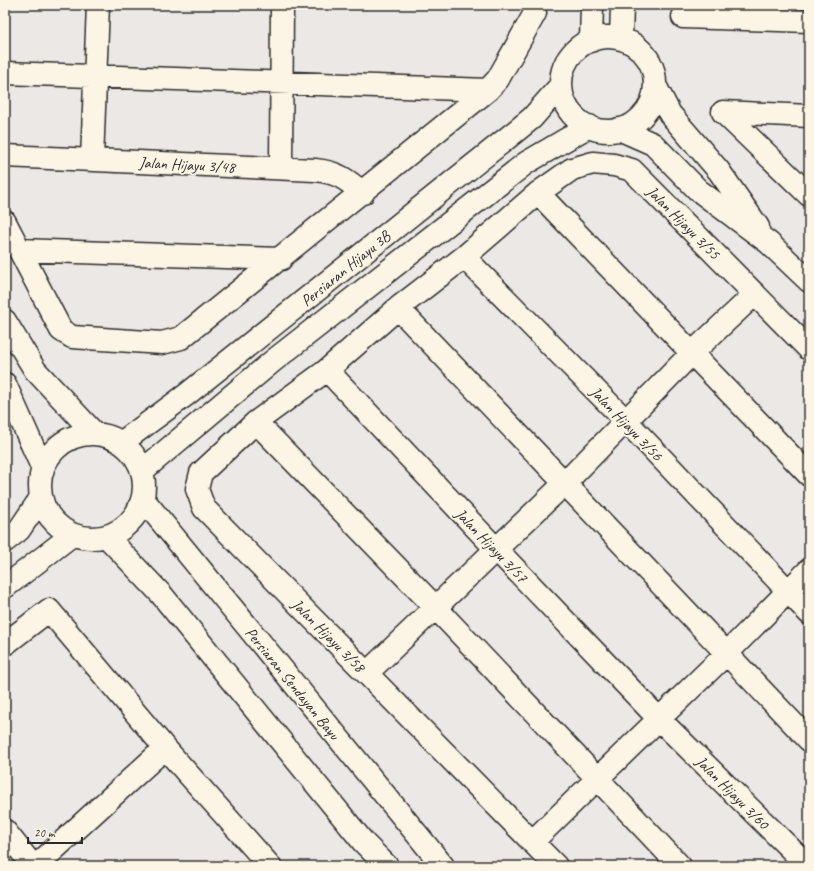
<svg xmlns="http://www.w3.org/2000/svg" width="814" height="871" font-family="Caveat,sans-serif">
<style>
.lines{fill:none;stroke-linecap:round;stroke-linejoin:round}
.minor-casing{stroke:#2b2b2b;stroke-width:25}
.minor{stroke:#fcf5e5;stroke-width:22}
.labels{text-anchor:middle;stroke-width:3.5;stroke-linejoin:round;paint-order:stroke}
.street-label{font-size:16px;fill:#2b2b2b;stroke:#fcf5e5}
</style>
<rect width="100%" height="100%" fill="#ebe8e5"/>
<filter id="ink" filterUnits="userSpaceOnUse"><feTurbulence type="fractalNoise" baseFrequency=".025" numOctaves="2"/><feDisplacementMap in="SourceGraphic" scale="8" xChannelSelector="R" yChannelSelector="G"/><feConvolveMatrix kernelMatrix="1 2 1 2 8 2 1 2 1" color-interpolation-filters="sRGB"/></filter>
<g filter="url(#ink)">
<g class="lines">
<g class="minor-casing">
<path id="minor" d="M683 17 809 21
M561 84a47 47 0 1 1 94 0a47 47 0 1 1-94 0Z
M621 39 622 5
M591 41 592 5
M5 73 488 90
M655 85 670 114 719 171 758 227
M723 112 809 195
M723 112 809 116
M619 129 653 144 698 190 769 243 809 281
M5 156 315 170C337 172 346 179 363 193
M92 160 98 5
M281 168 282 5
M538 193 809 475
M5 222 61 330 72 337 162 343 181 338 488 90 498 79 535 13 533 5
M19 250 281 259
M464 257 625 420 809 613
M398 308 809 740
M5 321 35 370 95 434
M327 370 496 549 659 719 808 866
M5 384 42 467
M256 422 435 607 680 866
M40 486a52 52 0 1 1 104 0a52 52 0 1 1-104 0Z
M121 443 186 395 516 131 532 118 561 85
M142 471 273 361 526 163 589 126
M143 499 443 866
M107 537 161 594 364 843 387 866
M5 541 19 530 40 499
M5 587 72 535
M5 644 49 610 165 748 270 866
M367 673 564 484 692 353 755 294
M5 831 33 866
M532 842 727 653 809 570
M36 866 165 748
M556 866 204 508 197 489 201 473 256 422 327 370 398 308 464 257 538 193 572 169 593 163 614 165 632 170 809 349"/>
</g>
<use href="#minor" class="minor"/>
</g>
</g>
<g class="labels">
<g class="street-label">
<text transform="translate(187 164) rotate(3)" y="6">Jalan Hijayu 3/48</text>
<text transform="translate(684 222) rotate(45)" y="6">Jalan Hijayu 3/55</text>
<text transform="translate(345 268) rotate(-39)" y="6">Persiaran Hijayu 3B</text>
<text transform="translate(627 423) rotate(46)" y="6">Jalan Hijayu 3/56</text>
<text transform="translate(492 545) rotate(46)" y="6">Jalan Hijayu 3/57</text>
<text transform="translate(329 635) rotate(45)" y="6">Jalan Hijayu 3/58</text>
<text transform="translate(293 683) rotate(51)" y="6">Persiaran Sendayan Bayu</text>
<text transform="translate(733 792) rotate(45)" y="6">Jalan Hijayu 3/60</text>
</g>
</g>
<rect width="814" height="871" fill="none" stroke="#fcf5e5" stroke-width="20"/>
<rect x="10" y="10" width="794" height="851" fill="none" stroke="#2b2b2b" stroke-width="1.5" filter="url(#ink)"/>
<path d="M28 837v6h54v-6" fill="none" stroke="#2b2b2b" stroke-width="2"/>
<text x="34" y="837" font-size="12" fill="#2b2b2b" stroke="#fcf5e5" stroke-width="3" paint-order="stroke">20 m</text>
</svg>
